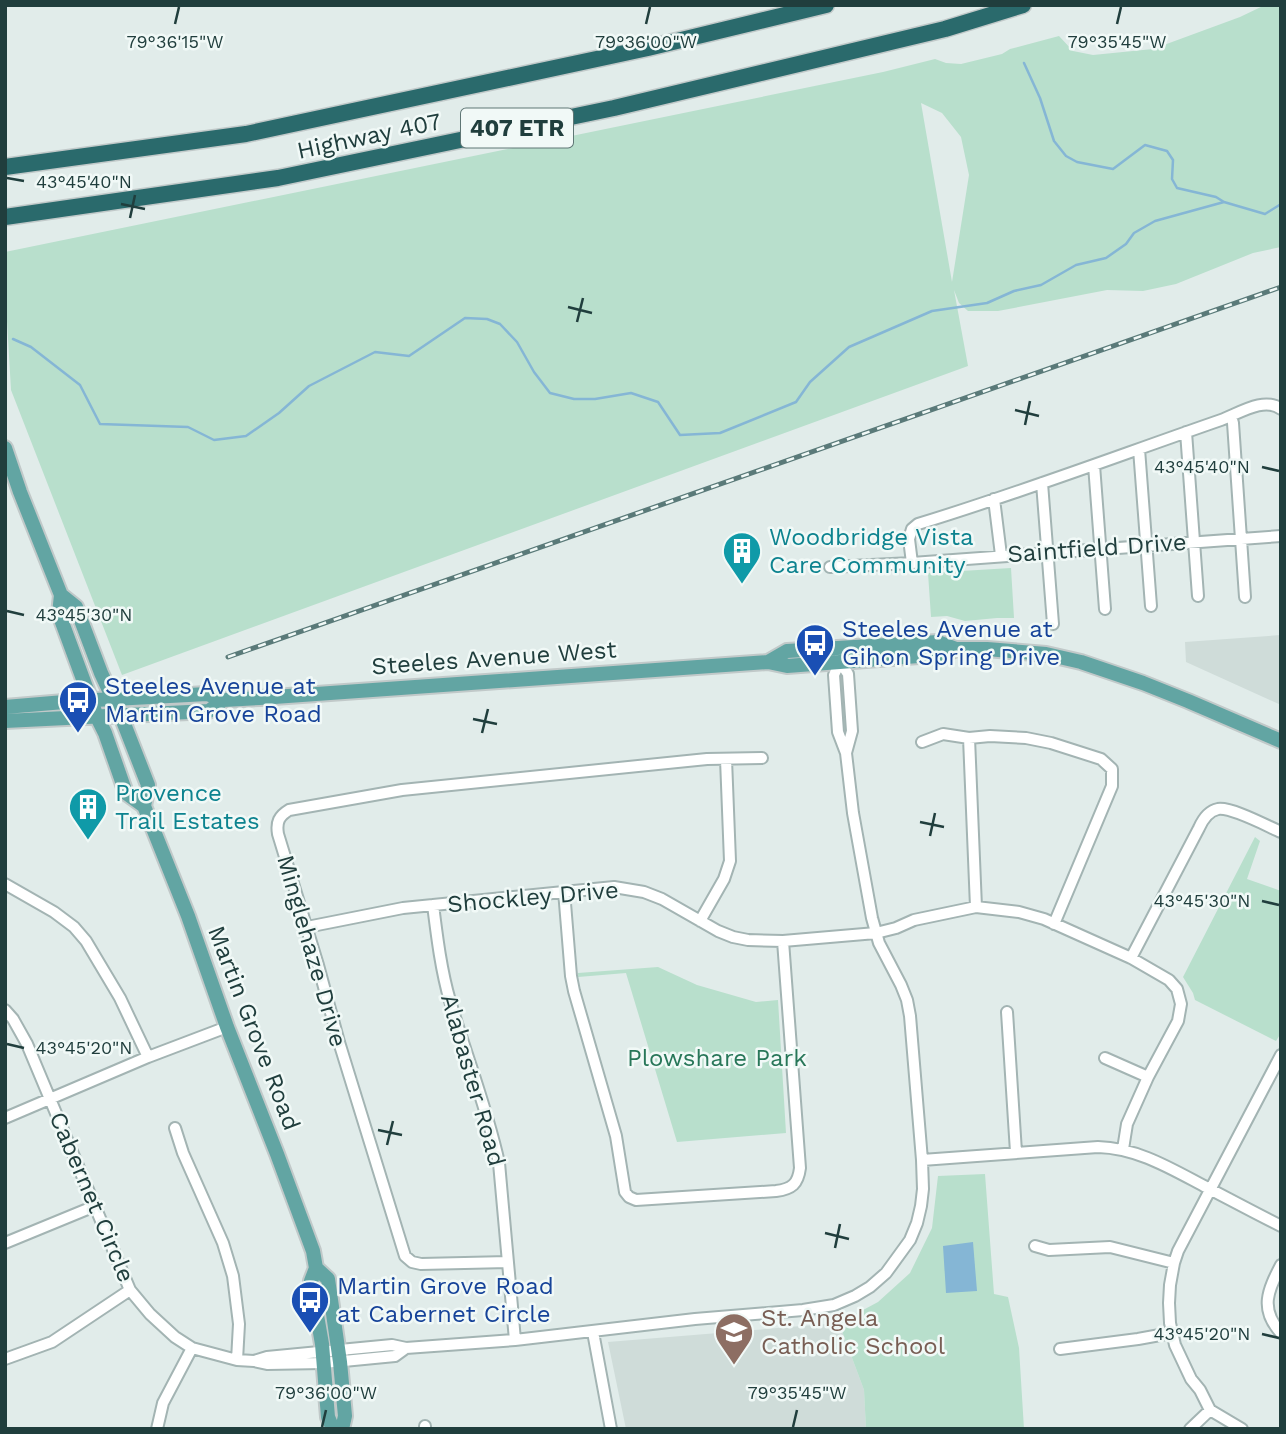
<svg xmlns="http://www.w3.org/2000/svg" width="1286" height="1434" font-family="'Work Sans',sans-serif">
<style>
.built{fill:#cfdcd9}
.green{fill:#b8dfcc;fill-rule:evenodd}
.water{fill:#85b6d5}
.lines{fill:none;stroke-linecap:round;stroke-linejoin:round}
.stream{stroke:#85b6d5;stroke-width:2.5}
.minor-casing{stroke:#a3b4b3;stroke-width:14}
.major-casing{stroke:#c1c9c9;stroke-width:18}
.highway-casing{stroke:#c1c9c9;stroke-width:19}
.minor{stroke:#fff;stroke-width:10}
.major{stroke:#62a5a3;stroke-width:14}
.highway{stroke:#2a6a6c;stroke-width:16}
.rail-casing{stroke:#5a7a79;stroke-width:5}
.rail{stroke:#f1f9f7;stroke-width:2.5;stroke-dasharray:8;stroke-linecap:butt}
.ticks{fill:none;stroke:#203e3d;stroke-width:2.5}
.labels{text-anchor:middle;stroke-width:5;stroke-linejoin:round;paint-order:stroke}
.shield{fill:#f1f9f7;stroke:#5f7675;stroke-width:2}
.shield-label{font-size:23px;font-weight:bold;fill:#203e3d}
.street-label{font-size:24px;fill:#203e3d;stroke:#f1f9f7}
.culture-label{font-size:24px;fill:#0d838f;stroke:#f1f9f7;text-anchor:start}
.transit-label{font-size:24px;fill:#164399;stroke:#f1f9f7;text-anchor:start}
.park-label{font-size:24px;fill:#287759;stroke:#f1f9f7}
.education-label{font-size:24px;fill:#785e54;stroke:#f1f9f7;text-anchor:start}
.ticks-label{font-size:18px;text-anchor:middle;fill:#203e3d;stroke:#f1f9f7;stroke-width:5;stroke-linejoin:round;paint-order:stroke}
</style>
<rect width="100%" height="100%" fill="#e1ecea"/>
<path class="built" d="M1281 635V705L1186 662 1185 642Z
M839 1323 864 1390 866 1429H626L608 1342Z"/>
<path class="green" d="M1265 5H1281V247L1253 253 1176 284 1143 291 1107 290 998 311H968L959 303 954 290 968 366 122 675 11 390 5 287V252L883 72 935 59 946 63 961 64 1002 54 1010 49 1059 36 1073 51 1093 55 1153 49 1240 17ZM921 103 942 113 961 137 969 175 952 282Z
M1011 568 1014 618H997L965 621 947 616 931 617 928 573Z
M1255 837 1260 841 1247 879 1281 891V1033L1276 1041 1195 1000 1193 993 1183 977Z
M658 967 697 985 756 1002 778 1000 786 1133 677 1142 626 973 578 977V973Z
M985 1174 994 1294 1008 1297 1019 1348 1024 1429H866L864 1390 839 1323 878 1302 910 1273 932 1228 938 1176Z"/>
<path class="water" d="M973 1242 977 1291 946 1293 943 1246Z"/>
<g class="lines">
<path class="stream" d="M1024 63 1040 98 1054 141 1066 156 1077 162 1113 169 1145 145 1167 151 1173 160 1172 179 1177 188 1216 197 1224 202
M13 339 31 347 80 385 100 424 188 427 214 440 246 436 279 413 309 386 375 352 409 356 465 318 487 319 500 324 517 342 534 372 550 393 574 399H595L631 393 658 402 680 435 720 433 796 402 810 382 849 347 932 311 987 303 1014 291 1041 285 1076 265 1106 258 1126 244 1134 233 1155 221 1224 202 1265 214 1281 204"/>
<g class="minor-casing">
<path id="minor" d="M1231 416 1233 423 1245 597
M1186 432 1198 596
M1139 449 1151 606
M1094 465 1105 609
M1042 483 1053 624
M994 499 1001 555
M912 563 909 539 912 529 918 524C1020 493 1120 455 1221 420 1238 414 1264 396 1281 409
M830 567 912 563 1281 536
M840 662 848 674 852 731 846 753
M969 738 976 907
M922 742 943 734 969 738 990 736 1026 738 1051 743 1101 759 1112 769V786L1054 924
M5 884 54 912 74 927 86 941 120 998 148 1057
M564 891 571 976 574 991 616 1136 625 1192 629 1197 636 1200 776 1191C792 1189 798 1184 800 1168L783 941
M433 905C437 937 441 970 450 1001 466 1055 487 1108 499 1163L515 1340
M700 921 724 879 730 861 726 759
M307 927 403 908 614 887 644 892 662 899 718 931 733 937 748 940 783 941 876 933 896 928 914 920 976 907 1019 912 1044 919 1131 958 1169 980 1177 989 1181 1004 1178 1021 1148 1077 1127 1124 1123 1149
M1131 958 1199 828C1203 819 1208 811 1218 809 1232 807 1267 826 1281 832
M5 1010 13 1019 27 1044 130 1290 150 1314 175 1337 192 1348 237 1360 254 1361 267 1364 323 1363 395 1356 406 1348
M1007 1012 1016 1152
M1105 1058 1148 1077
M5 1118 148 1057 227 1027
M175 1128 183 1153 223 1243 233 1276 239 1324 237 1360
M922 1160 1098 1147C1137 1148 1170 1168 1204 1186 1229 1199 1255 1213 1281 1226
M5 1243 95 1206
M1035 1246 1049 1250 1110 1247 1174 1263
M508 1262 421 1264 412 1262 405 1256 339 1042 318 965 278 834C276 822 279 816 289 810L402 790 707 759 762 758
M1281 1265C1268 1290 1259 1309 1281 1333
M593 1332 611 1429
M1060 1349 1138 1339 1171 1333
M5 1359 52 1342 130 1290
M254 1361 267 1357 392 1345 406 1348 515 1340 695 1319 803 1310 834 1305 855 1296 870 1287 886 1273 910 1240 917 1223 921 1206 923 1189 922 1160 910 1016 907 1000 901 985 879 943 872 918 853 813 846 753 838 732 834 675 840 662V656
M425 1426V1429
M157 1429 163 1403 192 1348
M1190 1429 1210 1410
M1242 1429 1210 1410 1200 1390 1191 1379 1175 1345 1170 1323 1169 1303 1170 1285 1174 1263 1178 1251 1281 1055"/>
</g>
<g class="major-casing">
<path id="major" d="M5 448 20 492 61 595 59 614 97 717 105 733 126 793 144 806
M61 595 76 607 101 673 121 716 148 785 144 806 188 916 227 1027 277 1154 313 1251 316 1268 328 1279 340 1362 345 1416 342 1429
M768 662 787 651 938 642 956 649H987L1046 654 1081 662 1143 683 1188 701 1281 741
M5 707 76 701 207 694 223 700 260 698 768 662 787 666 945 654 956 649
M5 721 209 711 223 700
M316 1268 311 1281 322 1344 328 1417 333 1429"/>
</g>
<g class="highway-casing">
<path id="highway" d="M5 167 246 134 648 48 826 5
M5 217 278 178 614 108 945 29 1023 5"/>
</g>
<use href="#minor" class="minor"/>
<use href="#major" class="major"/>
<use href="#highway" class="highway"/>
<g class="rail-casing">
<path id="rail" d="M228 657 1281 287"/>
</g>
<use href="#rail" class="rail"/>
</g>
<path class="ticks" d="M175 24 179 7M646 24 650 7M1117 24 1121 7M7 178 24 181M121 204 145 209M130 218 135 195M568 307 592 313M577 322 583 298M1015 410 1039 416M1025 425 1030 401M1262 467 1279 471M7 611 24 615M473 719 497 724M482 733 488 709M920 822 944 827M930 836 935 813M1262 901 1279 905M7 1044 24 1048M378 1130 402 1135M387 1145 393 1121M825 1233 849 1239M835 1248 840 1224M1262 1334 1279 1338M322 1427 326 1410M793 1427 797 1410"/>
<defs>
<g id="building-pin" transform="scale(2.0125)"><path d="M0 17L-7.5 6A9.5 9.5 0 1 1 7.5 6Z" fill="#0f9aa8" stroke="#f1f9f7"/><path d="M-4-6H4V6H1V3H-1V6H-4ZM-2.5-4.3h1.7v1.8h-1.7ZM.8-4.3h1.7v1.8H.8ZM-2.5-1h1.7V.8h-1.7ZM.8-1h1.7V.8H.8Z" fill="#fff"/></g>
<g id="bus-pin" transform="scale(2.0125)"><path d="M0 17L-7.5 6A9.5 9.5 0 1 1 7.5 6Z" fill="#1a4fb4" stroke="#f1f9f7"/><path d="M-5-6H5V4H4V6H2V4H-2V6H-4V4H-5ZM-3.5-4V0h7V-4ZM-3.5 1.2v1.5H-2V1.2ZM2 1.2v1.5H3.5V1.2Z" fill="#fff"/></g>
<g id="school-pin" transform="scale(2.0125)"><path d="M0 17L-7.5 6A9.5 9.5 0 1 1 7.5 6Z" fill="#8d6e63" stroke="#f1f9f7"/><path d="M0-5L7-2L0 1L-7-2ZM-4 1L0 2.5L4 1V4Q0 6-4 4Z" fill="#fff"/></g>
</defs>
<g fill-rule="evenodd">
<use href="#building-pin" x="742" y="551"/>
<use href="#bus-pin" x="815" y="643"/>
<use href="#bus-pin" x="78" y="700"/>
<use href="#building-pin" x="88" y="807"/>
<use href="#bus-pin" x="310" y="1300"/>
<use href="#school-pin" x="734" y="1332"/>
</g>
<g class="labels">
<rect class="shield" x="461" y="108.5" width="112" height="39" rx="5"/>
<g class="shield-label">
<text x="517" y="136">407 ETR</text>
</g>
<g class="street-label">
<text transform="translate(369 136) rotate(-12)" y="8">Highway 407</text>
<text transform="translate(1097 548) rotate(-4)" y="8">Saintfield Drive</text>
<text transform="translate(494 658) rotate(-4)" y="8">Steeles Avenue West</text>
<text transform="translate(533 897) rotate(-5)" y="8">Shockley Drive</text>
<text transform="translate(312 951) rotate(74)" y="8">Minglehaze Drive</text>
<text transform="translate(254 1028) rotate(69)" y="8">Martin Grove Road</text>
<text transform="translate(473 1080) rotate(74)" y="8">Alabaster Road</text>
<text transform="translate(92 1197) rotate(67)" y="8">Cabernet Circle</text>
</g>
<g class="culture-label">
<text x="769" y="545">Woodbridge Vista<tspan x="769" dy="28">Care Community</tspan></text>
<text x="115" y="801">Provence<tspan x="115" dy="28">Trail Estates</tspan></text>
</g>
<g class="transit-label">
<text x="842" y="637">Steeles Avenue at<tspan x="842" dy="28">Gihon Spring Drive</tspan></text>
<text x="105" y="694">Steeles Avenue at<tspan x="105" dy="28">Martin Grove Road</tspan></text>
<text x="337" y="1294">Martin Grove Road<tspan x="337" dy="28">at Cabernet Circle</tspan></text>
</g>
<g class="park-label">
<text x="717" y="1066">Plowshare Park</text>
</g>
<g class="education-label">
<text x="761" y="1326">St. Angela<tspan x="761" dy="28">Catholic School</tspan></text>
</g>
</g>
<g class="ticks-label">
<text x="175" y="48">79°36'15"W</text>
<text x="646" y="48">79°36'00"W</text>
<text x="1117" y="48">79°35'45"W</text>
<text x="84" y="188">43°45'40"N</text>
<text x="1202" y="473">43°45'40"N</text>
<text x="84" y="621">43°45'30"N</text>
<text x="1202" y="907">43°45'30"N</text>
<text x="84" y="1054">43°45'20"N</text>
<text x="1202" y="1340">43°45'20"N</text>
<text x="326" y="1399">79°36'00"W</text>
<text x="797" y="1399">79°35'45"W</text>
</g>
<rect width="1286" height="1434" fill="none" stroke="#203e3d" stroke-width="14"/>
</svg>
